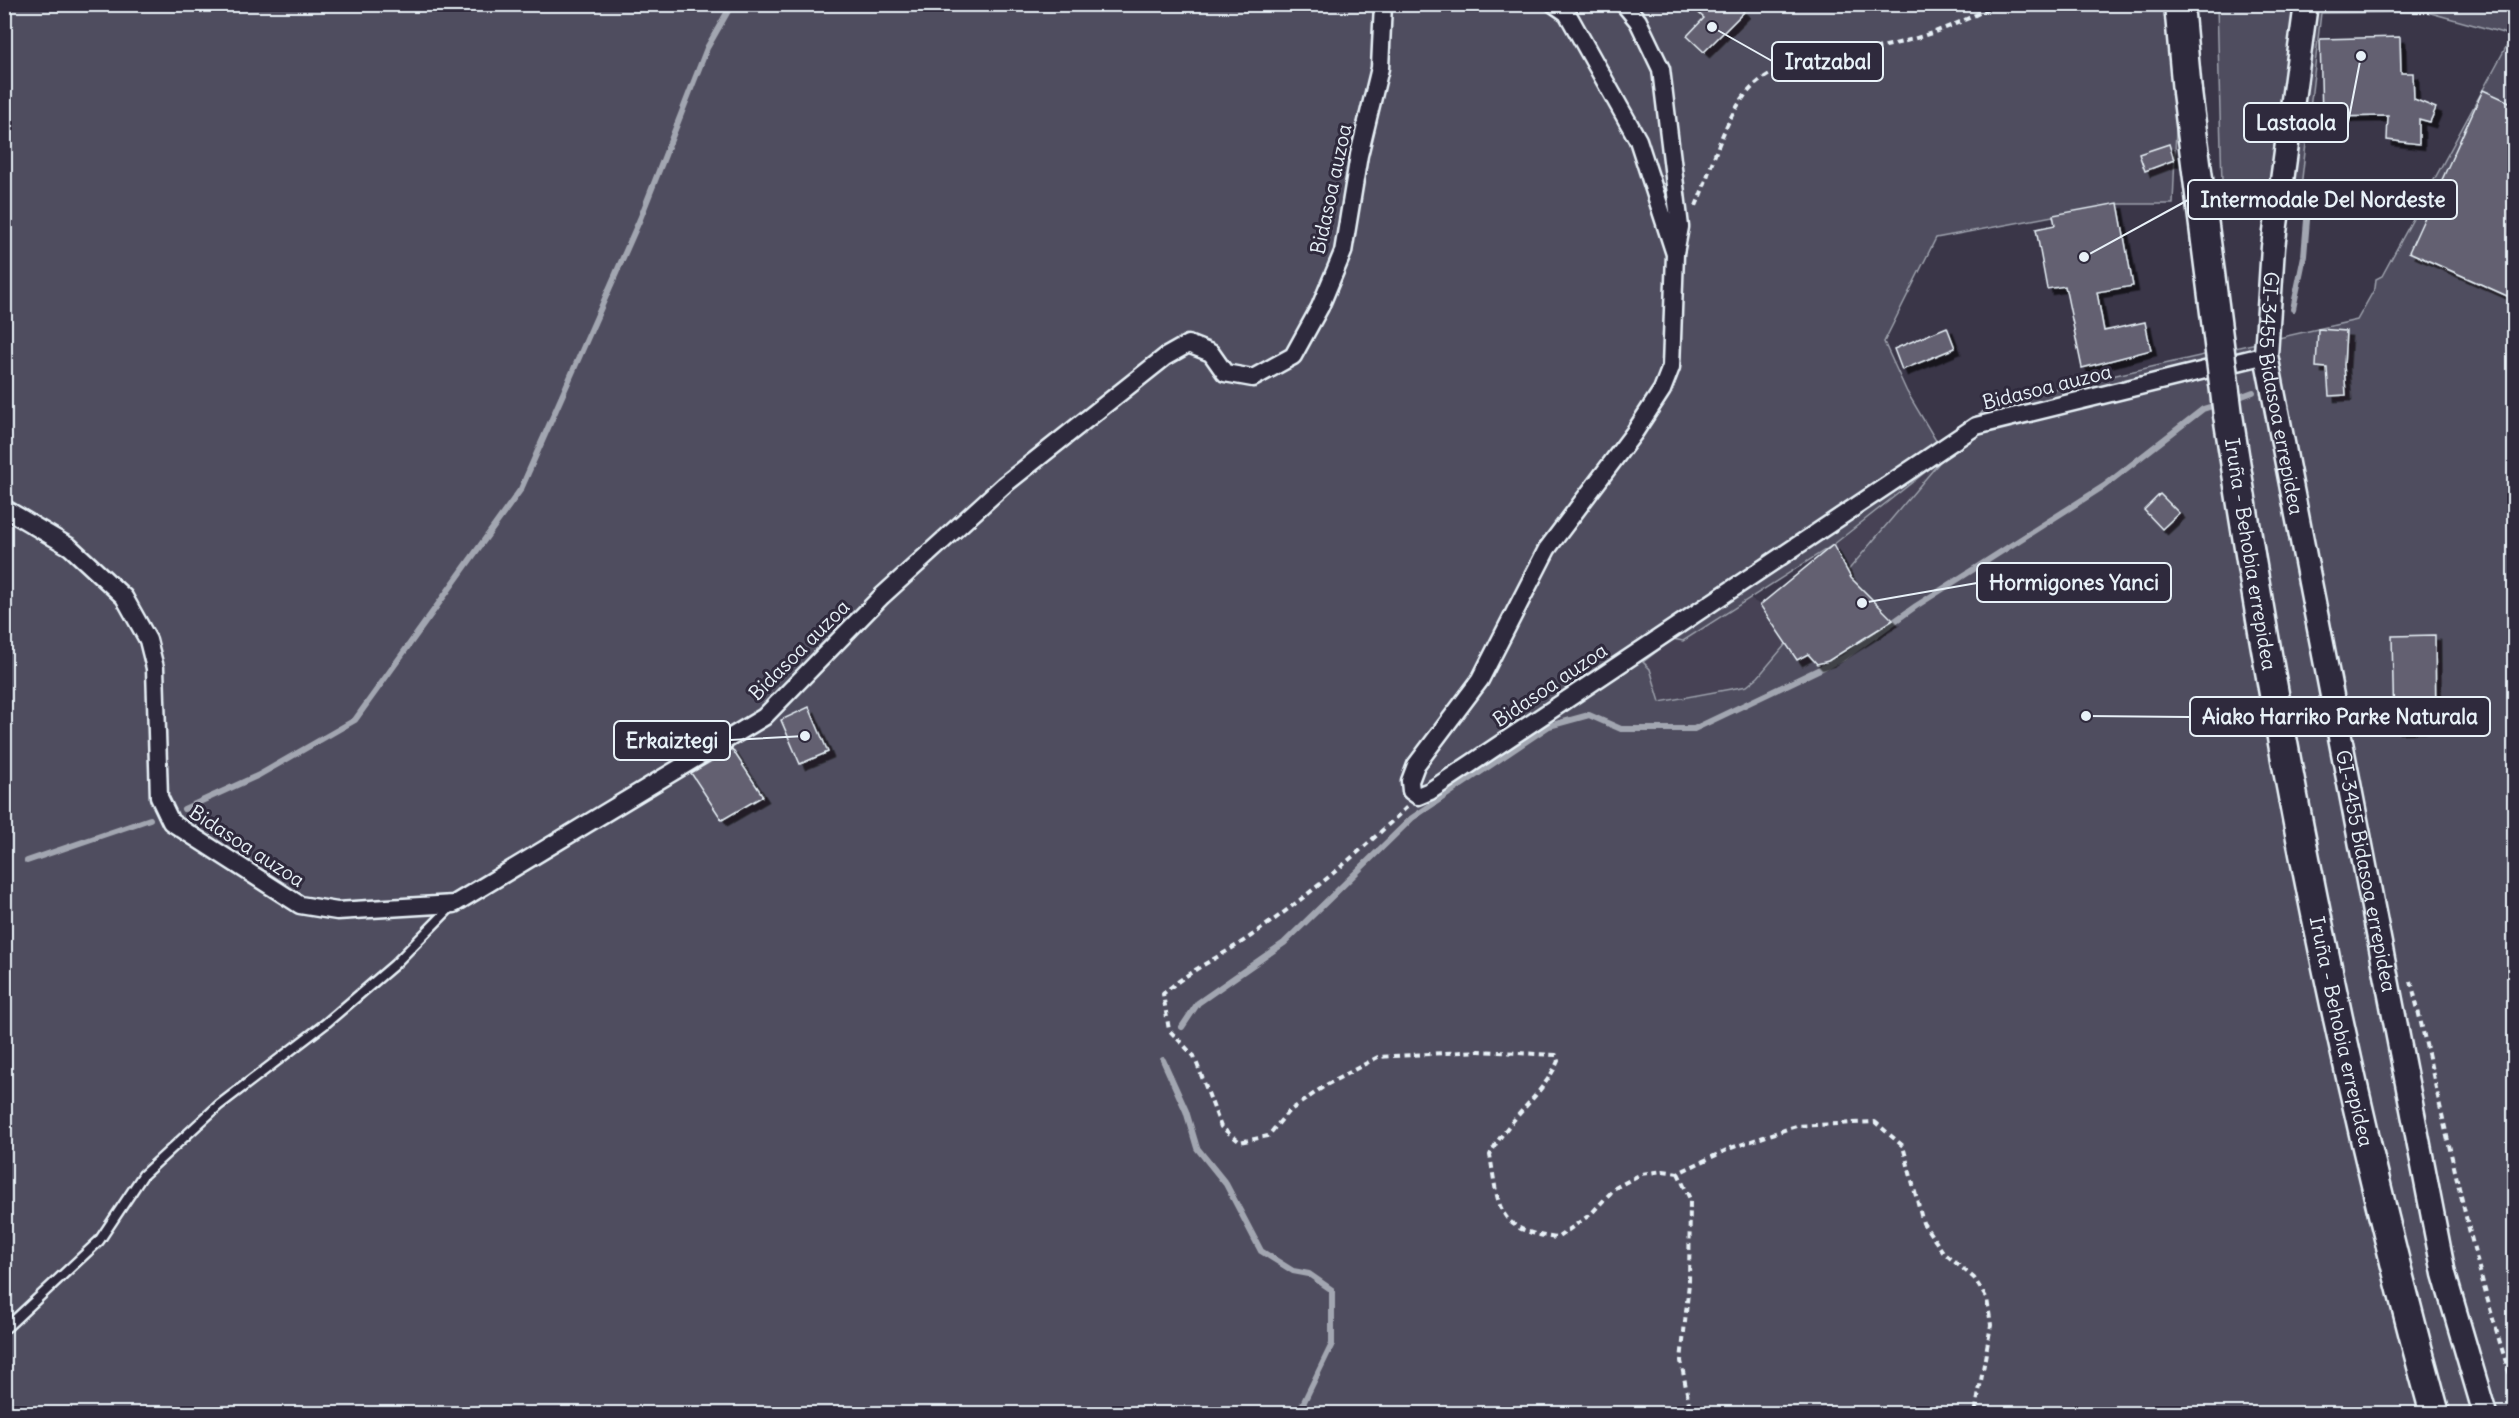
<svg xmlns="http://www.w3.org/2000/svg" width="2519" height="1418" font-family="Delius,sans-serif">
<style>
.built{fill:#464354}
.green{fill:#504e5f;stroke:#9ca0ac;stroke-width:1.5;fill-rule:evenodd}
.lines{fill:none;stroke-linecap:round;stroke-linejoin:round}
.stream{stroke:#a2a6b1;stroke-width:6}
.building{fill:#636171;stroke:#e8f1f8;stroke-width:1.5;filter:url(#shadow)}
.lane-casing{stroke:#e8f1f8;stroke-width:13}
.street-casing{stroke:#e8f1f8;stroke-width:21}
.secondary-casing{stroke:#e8f1f8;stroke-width:27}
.highway-casing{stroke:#e8f1f8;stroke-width:33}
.path{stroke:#e8f1f8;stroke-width:4;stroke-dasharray:6 4.5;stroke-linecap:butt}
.lane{stroke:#2f2a3d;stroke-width:8}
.street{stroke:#2f2a3d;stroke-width:16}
.secondary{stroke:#2f2a3d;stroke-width:22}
.highway{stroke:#2f2a3d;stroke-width:28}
.highway-bridge-casing{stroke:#e8f1f8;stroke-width:33;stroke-linecap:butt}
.highway-bridge{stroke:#2f2a3d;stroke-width:28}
.labels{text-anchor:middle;stroke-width:6;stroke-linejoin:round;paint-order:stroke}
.street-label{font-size:20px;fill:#e8f1f8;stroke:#2f2a3d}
.leader{fill:none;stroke:#e8f1f8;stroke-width:2}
.callout-dot{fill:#e8f1f8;stroke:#2f2a3d;stroke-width:2}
.callout{fill:#2f2a3d;stroke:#e8f1f8;stroke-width:2}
.callout-label{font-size:21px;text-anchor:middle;font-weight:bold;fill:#e8f1f8}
</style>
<defs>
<filter id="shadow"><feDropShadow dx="5.5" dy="5.5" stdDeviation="0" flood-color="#0009"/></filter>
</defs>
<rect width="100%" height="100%" fill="#3a3648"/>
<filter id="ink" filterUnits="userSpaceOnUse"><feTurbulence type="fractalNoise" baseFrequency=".0167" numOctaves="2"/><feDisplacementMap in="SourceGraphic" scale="12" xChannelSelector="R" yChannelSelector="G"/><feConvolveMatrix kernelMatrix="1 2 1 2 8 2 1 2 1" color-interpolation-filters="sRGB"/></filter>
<g filter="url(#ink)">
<path class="built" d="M1945 456 1995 483 1747 686 1660 702 1650 669 1642 662 1673 639 1683 641 1750 599 1760 605Z"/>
<path class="green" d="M5 5H2166L2176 128 2173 204H2116L1936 238 1884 342 1907 392 1945 456 1989 404 2357 320 2375 288 2376 279 2382 276 2506 47 2514 44V1413L5 1414ZM1943 458 1758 677 1747 686 1660 702 1650 669 1643 662 1673 639 1683 641 1833 545Z
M2217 5H2514V40L2503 33 2427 12 2321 13 2301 187 2222 183Z"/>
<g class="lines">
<path class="stream" d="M2293 309 2304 256 2310 184
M2234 399 2253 392
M184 809 259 775 355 720 521 489 640 219 707 48 732 4
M27 861 150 819
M1182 1027 1198 1003 1284 943 1412 818 1549 726 1589 715 1621 729H1694L1843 658 1916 606 2104 486 2203 409 2219 404
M1163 1060 1186 1111 1197 1148 1226 1184 1261 1251 1293 1271 1309 1274 1332 1290V1344L1298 1414"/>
</g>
<path class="building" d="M1689 4H1735L1744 12 1704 52 1687 36 1704 18Z
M2400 37 2401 73H2413L2414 99 2436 108 2430 122 2419 119V144L2387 140 2388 116 2322 117 2320 39Z
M2483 90 2514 104V299L2409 252Z
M2169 144 2174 160 2145 171 2139 154Z
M2118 203 2133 286 2097 292 2104 331 2145 322 2151 350 2082 368 2065 286 2047 289 2036 229 2055 225 2053 215Z
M1947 327 1955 348 1902 370 1894 349Z
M2318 329 2346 331 2344 365 2346 395 2329 396 2327 368 2316 367Z
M2160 494 2179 513 2162 529 2144 510Z
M1833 545 1851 578 1893 620 1828 661 1817 664 1808 654 1797 660 1760 605Z
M2435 635 2436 727 2394 728 2392 636Z
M809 707 828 752 800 764 781 720Z
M732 749 763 796 722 820 691 773Z"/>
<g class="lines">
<g class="lane-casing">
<path id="lane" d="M7 1327 99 1241 143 1175 219 1105 325 1024 394 965 453 905"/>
</g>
<g class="street-casing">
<path id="street" d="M1554 4 1567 13 1638 140 1675 254 1671 367 1662 390 1634 433 1547 549 1480 680 1416 765 1410 781 1411 791 1418 796 1430 791 1976 426 2266 355
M1624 4 1638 21 1661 69 1680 227 1675 253
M4 508 70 547 124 597 148 640 155 668 159 797 171 822 300 905 337 911 454 904 764 717 882 596 1004 485 1165 357 1188 344 1211 353 1225 373 1253 378 1293 356 1320 307 1343 252 1359 155 1380 68 1383 4"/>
</g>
<g class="secondary-casing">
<g id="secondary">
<path id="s1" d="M2306 4 2273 247 2266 355 2444 1274 2485 1414"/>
</g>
</g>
<g class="highway-casing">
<g id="highway">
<path d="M2179 4 2187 92"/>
<path id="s2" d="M2228 415C2279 751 2344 1085 2435 1414"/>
</g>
</g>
<path class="path" d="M1696 206C1711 171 1720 129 1743 98 1774 55 1834 58 1881 47 1920 39 1961 24 1996 4
M1407 807C1358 854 1307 897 1251 936 1222 956 1189 970 1163 994L1169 1030 1194 1056 1221 1127 1240 1142 1268 1136 1288 1112 1326 1085 1378 1057 1479 1051 1556 1055 1558 1061C1542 1097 1507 1119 1490 1155 1499 1209 1496 1230 1557 1238L1591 1214 1615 1188 1641 1174 1663 1171 1678 1173 1731 1148 1796 1126 1875 1122 1903 1146 1923 1223 1943 1252 1974 1278 1987 1299 1991 1325 1975 1414
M2411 981C2444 1117 2470 1254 2514 1387
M1678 1173 1690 1199 1689 1283 1681 1361 1691 1414"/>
<use href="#lane" class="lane"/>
<use href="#street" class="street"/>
<use href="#secondary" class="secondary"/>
<use href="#highway" class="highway"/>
<g class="highway-bridge-casing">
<path id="highway-bridge" d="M2187 92 2228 415"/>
</g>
<use href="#highway-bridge" class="highway-bridge"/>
</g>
</g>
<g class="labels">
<g class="street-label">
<text transform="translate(1331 189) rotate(-78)" y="7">Bidasoa auzoa</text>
<text transform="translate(2047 387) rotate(-14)" y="7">Bidasoa auzoa</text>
<text dy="7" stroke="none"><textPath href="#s1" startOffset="393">GI-3455 Bidasoa errepidea</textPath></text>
<text dy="7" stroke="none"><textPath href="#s2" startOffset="141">Iruña - Behobia errepidea</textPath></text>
<text transform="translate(799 650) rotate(-45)" y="7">Bidasoa auzoa</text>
<text transform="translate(1550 685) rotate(-34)" y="7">Bidasoa auzoa</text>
<text transform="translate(247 846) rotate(33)" y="7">Bidasoa auzoa</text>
<text dy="7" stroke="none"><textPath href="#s1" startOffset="879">GI-3455 Bidasoa errepidea</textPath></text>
<text dy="7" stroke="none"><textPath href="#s2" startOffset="627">Iruña - Behobia errepidea</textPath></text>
</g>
</g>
<path class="leader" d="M1712 27L1772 61M2361 56L2348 123M2084 257L2188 200M1862 603L1977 583M2086 716L2190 717M805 736L730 740"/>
<g class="callout-dot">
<circle cx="1712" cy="27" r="6"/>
<circle cx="2361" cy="56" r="6"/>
<circle cx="2084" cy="257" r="6"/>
<circle cx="1862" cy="603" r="6"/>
<circle cx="2086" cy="716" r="6"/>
<circle cx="805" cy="736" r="6"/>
</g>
<g class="callout">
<rect x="1772" y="42" width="111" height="39" rx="6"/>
<rect x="2244" y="103" width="104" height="39" rx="6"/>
<rect x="2188" y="180" width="269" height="39" rx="6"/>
<rect x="1977" y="563" width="194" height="39" rx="6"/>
<rect x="2190" y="697" width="300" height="39" rx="6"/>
<rect x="614" y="721" width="116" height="39" rx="6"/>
</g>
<g class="callout-label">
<text x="1828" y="69">Iratzabal</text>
<text x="2296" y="130">Lastaola</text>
<text x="2323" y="207">Intermodale Del Nordeste</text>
<text x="2074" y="590">Hormigones Yanci</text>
<text x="2340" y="724">Aiako Harriko Parke Naturala</text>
<text x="672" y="748">Erkaiztegi</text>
</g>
<rect width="2519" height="1418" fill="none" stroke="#2f2a3d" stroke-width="24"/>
<rect x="12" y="12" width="2495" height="1394" fill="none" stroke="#e8f1f8" stroke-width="2" filter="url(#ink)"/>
</svg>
